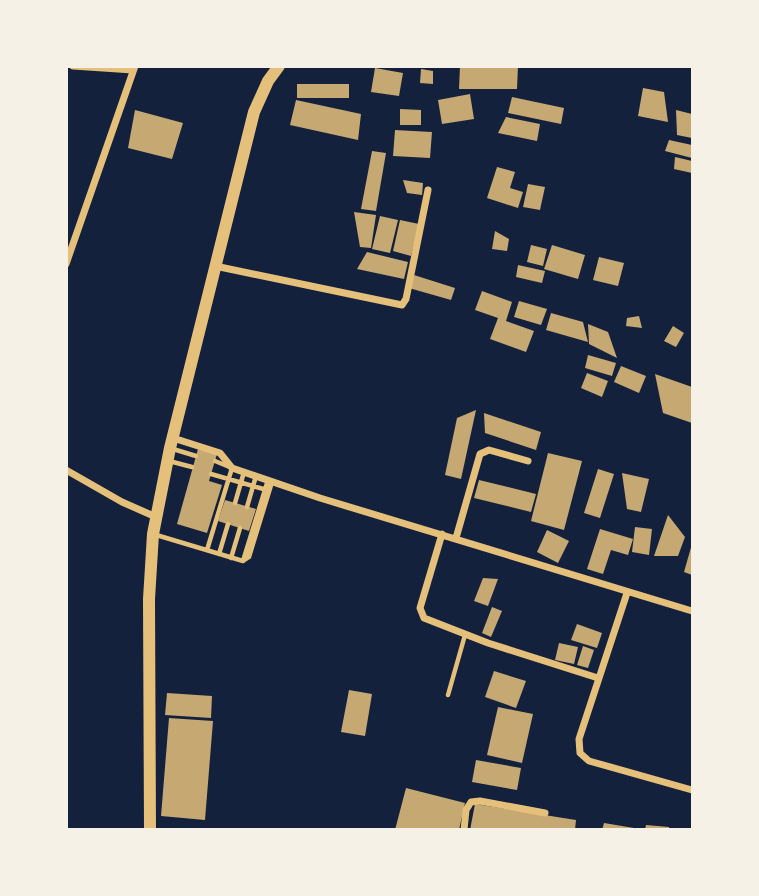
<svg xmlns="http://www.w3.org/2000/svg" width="759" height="896" font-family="'Source Sans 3',sans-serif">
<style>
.building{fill:#c6a872}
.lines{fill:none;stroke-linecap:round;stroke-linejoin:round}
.service{stroke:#e5c07b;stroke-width:4.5}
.minor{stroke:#e5c07b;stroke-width:7}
.secondary{stroke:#e5c07b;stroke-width:12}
</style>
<rect width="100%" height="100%" fill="#14213d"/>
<path class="building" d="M460 66H518L517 89H459Z
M375 68 403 73 399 96 371 92Z
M421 69 433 71V84L420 83Z
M297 84H349V98H297Z
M643 88 664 92 668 122 638 116Z
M470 94 474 119 442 124 438 100Z
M512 97 564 108 561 124 508 113Z
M296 100 361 114 358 140 290 125Z
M400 109 421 110V125H400Z
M135 110 183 123 172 159 128 148Z
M676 110 692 114V138L677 135Z
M506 117 540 124 537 141 498 133Z
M395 130 432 132 430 158 393 156Z
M669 140 692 145V158L665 151Z
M372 151 386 153 376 211 361 209Z
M675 157 692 161V173L674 169Z
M497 167 515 172 510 188 523 192 518 208 487 198Z
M403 180 423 183 422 195 407 193Z
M528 184 545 187 540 210 523 207Z
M354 212 376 215 371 248 360 247Z
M380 216 398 220 390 253 372 249Z
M400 220 419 224 411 256 393 251Z
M495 231 509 239 507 251 492 249Z
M531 245 547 249 543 266 527 262Z
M552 245 585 255 578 279 544 269Z
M367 252 408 262 404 279 357 269Z
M599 257 624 263 618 286 593 280Z
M518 265 545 271 542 283 516 277Z
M414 275 455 288 451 300 409 288Z
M482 291 512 302 506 321 534 331 526 352 490 339 498 318 475 310Z
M519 301 547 309 541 325 514 317Z
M551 313 583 322 588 342 546 330Z
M639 316 642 328 626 326 627 318Z
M588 324 608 332 617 358 589 344Z
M673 326 684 333 676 347 664 341Z
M588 355 616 363 612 376 585 368Z
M621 366 646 376 639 393 614 382Z
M587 373 608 381 602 397 581 388Z
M655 374 692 387V423L663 413Z
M476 410 461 479 445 475 457 418Z
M484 413 541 432 536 450 485 433Z
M198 449 217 454 209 481 222 485 207 533 177 524Z
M548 453 582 461 564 530 531 521Z
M598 469 614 474 600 518 584 513Z
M622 473 649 479 641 512 627 509Z
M479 480 536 494 531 512 474 498Z
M225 500 256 509 249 531 218 521Z
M668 515 685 537 678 556H654Z
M635 527 652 529 649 555 632 552Z
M600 529 633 539 628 555 611 550 603 574 587 569Z
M547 530 569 541 558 563 537 552Z
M692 544V575L684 572Z
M483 578 498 579 488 606 474 601Z
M492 607 502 611 491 637 482 633Z
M577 624 602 633 597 648 571 640Z
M559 643 578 647 574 664 555 660Z
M583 646 594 650 588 668 577 665Z
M494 671 526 681 516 708 485 697Z
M349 690 372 694 365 736 341 732Z
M167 693 212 696 211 718 165 715Z
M498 707 533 714 522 763 487 755Z
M169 718 213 721 205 820 161 816Z
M476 760 521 768 517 790 472 782Z
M406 788 465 803 459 830H395Z
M475 804 576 820 575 830H470Z
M604 823 634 828V830H602Z
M646 825 669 827V830H645Z"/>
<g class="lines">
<path class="service" d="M173 449 196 456
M169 461 192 467
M211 474 267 490
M235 503 244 472
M247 507 256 476
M153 534 243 561
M207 550 232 468 215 461
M219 554 228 524
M231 558 240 528
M243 561 249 557 272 482
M243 561 268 480
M448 695 465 635"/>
<path class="minor" d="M73 66 133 70
M66 264 135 66
M215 266 402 305 406 299 428 190
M173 438 220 453 232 468 320 498 692 611
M66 470 122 502 156 517
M442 534 420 608 424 618 488 643 598 678
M456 538 480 454 489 450 528 461
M627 593 579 739 580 753 589 761 692 790
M464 830 466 810 471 802 480 801 545 813"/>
<path class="secondary" d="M150 830 149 599 153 534 170 448 254 112 268 81 279 66"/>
</g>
<rect width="759" height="896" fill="none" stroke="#f6f1e7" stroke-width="136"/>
</svg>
